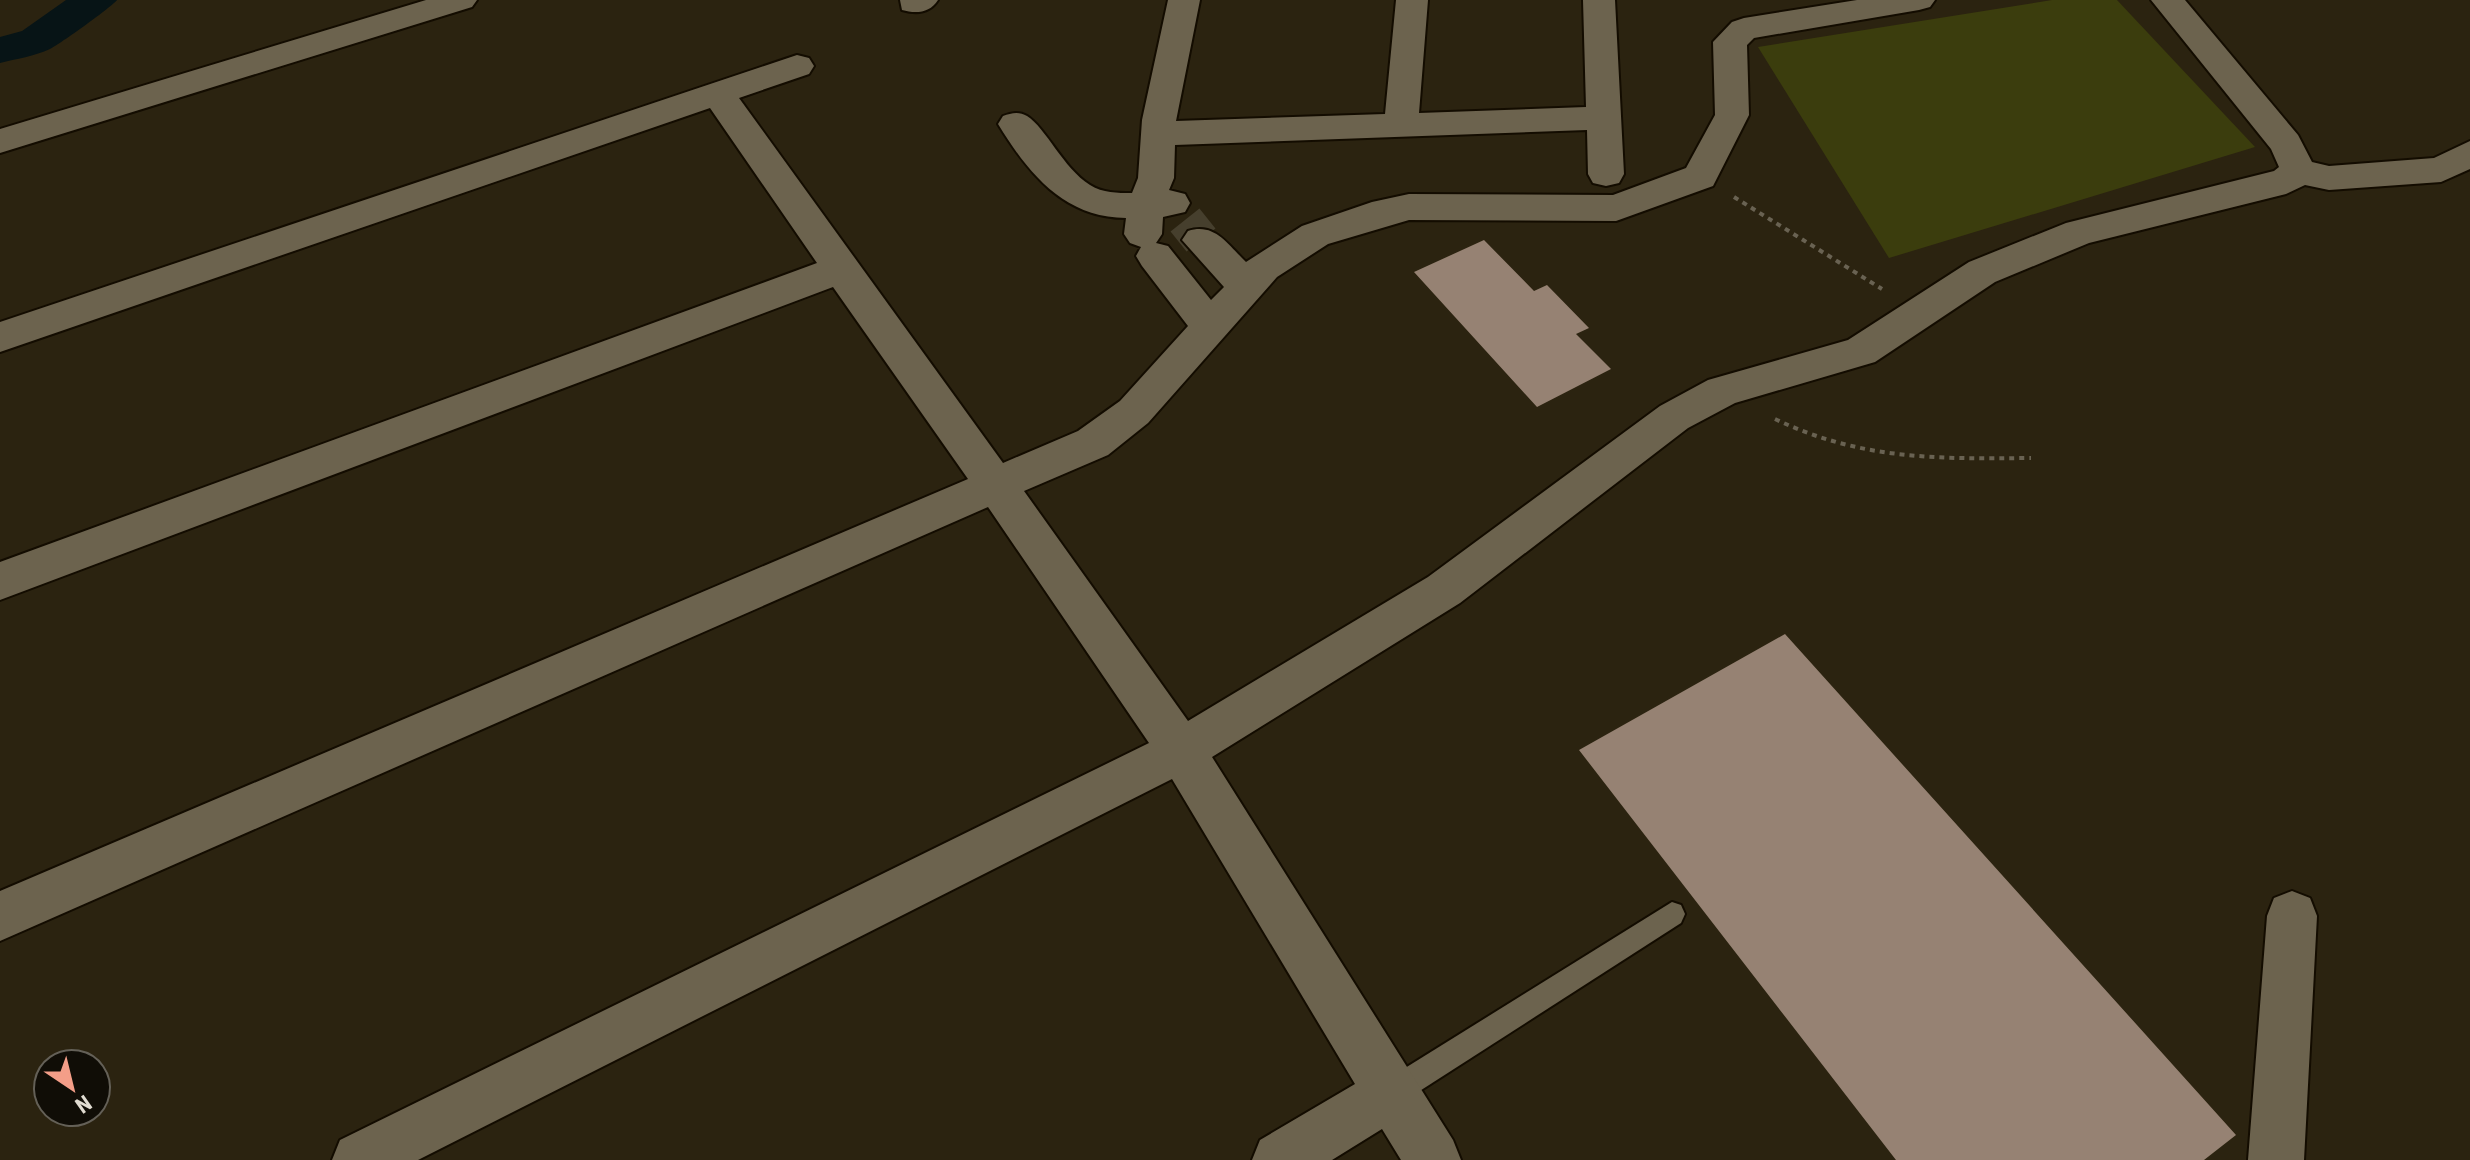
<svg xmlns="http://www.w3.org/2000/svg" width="2470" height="1160" font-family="'Roboto Condensed',sans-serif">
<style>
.green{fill:#3b3d0d}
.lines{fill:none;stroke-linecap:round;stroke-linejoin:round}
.canal{fill:#071416;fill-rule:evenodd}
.building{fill:#968273}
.minor-tunnel{stroke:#463f2d;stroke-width:37;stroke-dasharray:37 19;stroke-linecap:butt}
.service-casing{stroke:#130c00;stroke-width:4}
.minor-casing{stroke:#130c00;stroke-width:4}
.path{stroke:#696252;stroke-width:4;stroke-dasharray:5 5;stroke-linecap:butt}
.service{fill:#6c634e;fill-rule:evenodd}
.minor{fill:#6c634e;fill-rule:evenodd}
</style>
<rect width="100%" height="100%" fill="#2b2310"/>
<path class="green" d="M2052 0H2117L2255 147 1889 258 1758 47Z"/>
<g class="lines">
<path class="canal" d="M66 0H117C113 6 60 44 50 49 35 56 16 59 0 63V37L22 31Z"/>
</g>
<path class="building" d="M1484 240 1534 291 1547 285 1589 328 1576 334 1611 369 1537 407 1414 272Z
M1785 634 2236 1135 2204 1160H1896L1579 750Z"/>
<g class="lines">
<path class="minor-tunnel" d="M1185 220 1201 240"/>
<g class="service-casing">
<path id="service" d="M1672 902 1681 905 1685 914 1681 923 1401 1103 1391 1107 1381 1103 1377 1093 1381 1083Z"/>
</g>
<g class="minor-casing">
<path id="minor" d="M426 0H477L472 7 0 153V129Z
M900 0H938C930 13 916 14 902 10Z
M1168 0H1200L1176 121 1385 114 1396 0H1428L1419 113 1586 107 1583 0H1615L1624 174 1619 183 1606 186 1593 183 1588 174 1587 130 1175 145 1174 178 1169 190 1185 194 1190 203 1185 212 1163 217 1162 234 1156 243 1168 246 1211 300 1224 287 1182 240 1188 231C1215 222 1228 245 1246 262L1302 226 1372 202 1409 194 1613 195 1686 168 1715 115 1713 42 1732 22 1744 18 1857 0H1935L1930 7 1919 10 1754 38 1747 45 1749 115 1713 186 1616 221 1409 220 1328 244 1277 277 1148 423 1108 455 1024 491 1188 721 1428 577 1660 406 1708 380 1848 340 1969 262 2066 223 2274 171 2279 167 2271 149 2151 0H2185L2298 135 2312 162 2329 166 2434 158 2470 141V169L2441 182 2329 190 2305 185 2286 194 2089 243 1995 282 1875 362 1735 403 1688 428 1460 603 1212 757 1453 1140 1461 1160H1401L1382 1129 1332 1160H1252L1260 1140 1355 1084 1172 779 418 1160H332L340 1140 1149 743 988 507 0 941V891L968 479 833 287 0 600V562L817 263 710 108 0 352V322L797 55 809 58 814 66 809 74 739 98 1003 463 1078 431 1120 401 1188 326 1142 266 1136 256 1141 247 1130 243 1124 234 1126 218C1064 218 1028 173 998 124L1003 116C1011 113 1019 111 1027 116 1046 128 1063 168 1090 185 1103 193 1117 193 1132 193L1138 178 1142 120Z
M2292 891 2310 898 2317 916 2304 1160H2248L2267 916 2274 898Z"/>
</g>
<path class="path" d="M1734 197 1882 289
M1775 419C1861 460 1937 459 2031 458"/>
<use href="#service" class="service"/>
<use href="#minor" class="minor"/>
</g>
<g transform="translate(72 1088) rotate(145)"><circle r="38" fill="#100d06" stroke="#646057" stroke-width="2"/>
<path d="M0-6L14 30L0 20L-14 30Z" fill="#f49e88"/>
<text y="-12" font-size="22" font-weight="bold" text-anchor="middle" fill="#e1dcd1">N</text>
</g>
</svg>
